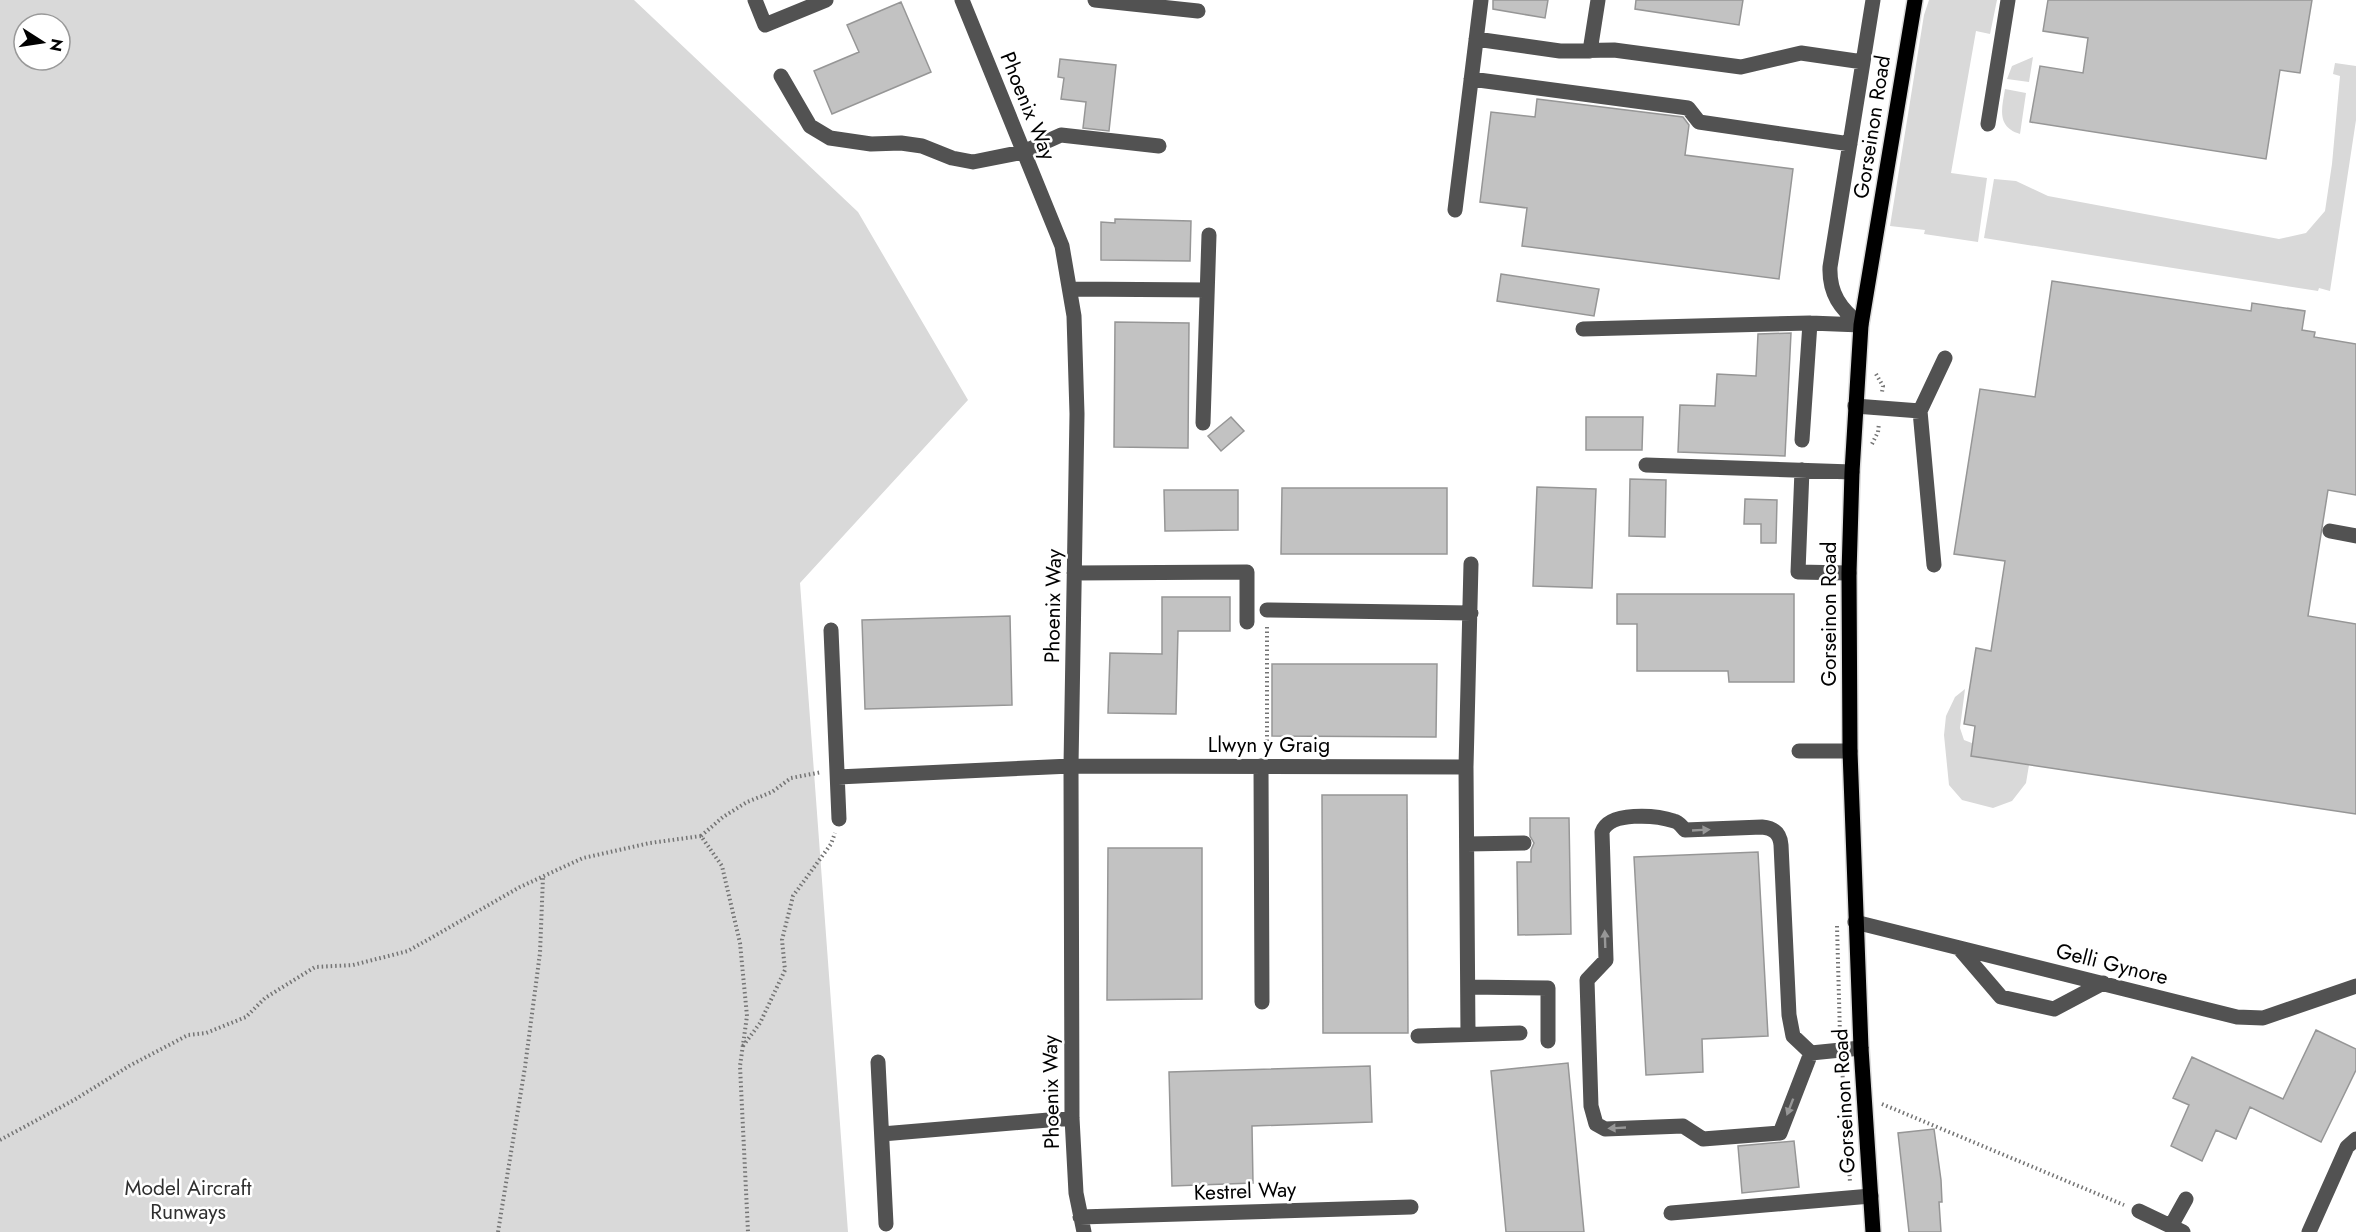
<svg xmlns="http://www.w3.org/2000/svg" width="2356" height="1232" font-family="Jost,sans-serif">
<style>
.green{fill:#d9d9d9;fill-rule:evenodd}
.building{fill:#c2c2c2;stroke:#969696;stroke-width:1.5}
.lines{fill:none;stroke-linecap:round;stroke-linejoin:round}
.major-casing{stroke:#dbdbdb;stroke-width:18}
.path{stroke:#747474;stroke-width:4;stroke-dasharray:1.5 3;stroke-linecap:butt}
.minor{stroke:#525252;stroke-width:15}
.major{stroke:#000;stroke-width:15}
.oneway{fill:#979797}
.labels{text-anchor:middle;stroke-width:5;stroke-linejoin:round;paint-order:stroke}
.street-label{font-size:21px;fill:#000;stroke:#fff}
.park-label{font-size:21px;fill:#303030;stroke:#fff}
</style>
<rect width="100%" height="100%" fill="#fff"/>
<path class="green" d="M0 0H634L858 212 968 400 800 583 848 1232H0ZM24 24H60V60H24Z
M1929 0H1997L1990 34 1976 31 1951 173 1987 178 1978 242 1924 234 1925 230 1890 226 1924 15Z
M2033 57 2029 82 2007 79 2012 66Z
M2335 63 2356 66V120L2330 291 2319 288 2318 291 1984 238 1994 179 2016 181 2048 196 2279 239 2306 233 2325 211 2332 164 2340 76 2333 74Z
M2005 89 2026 93 2020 134C1996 127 2002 108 2005 89Z
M1965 689 1960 728 1964 740 2029 765 2026 783 2012 801 1993 808 1962 800 1949 785 1944 735 1946 716 1955 697Z"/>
<path class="building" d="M1493 0H1548L1545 18 1493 9Z
M1636 0H1743L1739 25 1635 9Z
M2048 0H2312L2300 73 2280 70 2266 159 2030 122 2040 66 2083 73 2088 38 2043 31Z
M901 2 931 72 832 114 814 71 859 52 847 25Z
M1060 59 1116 65 1109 131 1083 128 1086 102 1061 99 1064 78 1058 77Z
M1537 99 1683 117 1689 125 1685 155 1793 169 1779 279 1522 246 1527 208 1480 202 1491 112 1535 117Z
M1115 219 1191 221 1190 261 1101 260V222L1115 223Z
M1501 274 1599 289 1594 316 1497 301Z
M2052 281 2251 311 2252 303 2305 311 2302 330 2315 332 2314 337 2356 344V495L2328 490 2308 616 2356 624V814L1971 756 1975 726 1964 724 1976 648 1991 651 2005 561 1954 554 1980 389 2035 397Z
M1115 322 1189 323 1188 448 1114 447Z
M1791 333 1785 456 1678 452 1680 405 1715 406 1717 374 1756 376 1758 334Z
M1231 417 1244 431 1221 451 1208 436Z
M1586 417H1643L1642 450H1586Z
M1630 479 1666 480 1665 537 1629 536Z
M1537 487 1596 489 1592 588 1533 586Z
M1282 488H1447V554H1281Z
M1164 490H1238V530L1165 531Z
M1745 499 1777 500 1776 543H1761V524H1744Z
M1617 594H1794V682H1729L1728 671H1637V624H1617Z
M1162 597H1230V631H1178L1176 714 1108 713 1110 653 1162 654Z
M1010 616 1012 705 865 709 862 620Z
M1272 664H1437L1436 737 1272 736Z
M1322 795H1407L1408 1033H1323Z
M1530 818H1569L1571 934 1518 935 1517 862H1531V850L1534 843 1530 836Z
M1108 848H1202V999L1107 1000Z
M1758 852 1768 1036 1702 1039 1703 1072 1646 1075 1634 857Z
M2316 1030 2356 1049V1070L2321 1142 2250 1107 2236 1139 2216 1130 2202 1161 2171 1146 2189 1105 2173 1098 2192 1057 2283 1099Z
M1568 1063 1584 1232H1506L1491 1071Z
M1370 1066 1372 1122 1252 1126 1253 1183 1172 1186 1169 1072Z
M1934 1129 1941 1180 1942 1202H1939L1941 1232H1909L1898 1133Z
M1794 1141 1799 1187 1742 1193 1738 1146Z"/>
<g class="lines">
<g class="major-casing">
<path id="major" d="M1873 1232 1861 1048 1850 751 1849 573 1852 472 1861 325 1915 0"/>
</g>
<path class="path" d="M1876 374 1883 386 1882 392
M1872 444 1878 432 1879 423
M1267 750V625
M701 836 723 817 747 802 772 792 791 778 822 772
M1837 926 1840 1035
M743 1046 760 1023 785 970 782 940 793 896 831 844 835 833
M1842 1067 1850 1182
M1882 1104 2124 1205
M0 1140 74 1100 129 1066 188 1035 206 1033 246 1017 265 998 315 967 353 965 408 951 520 887 583 858 650 843 701 836 722 866 740 943 747 1016 740 1066 748 1232
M498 1232 525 1067 540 953 543 877"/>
<path class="minor" d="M755 0 765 25 826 0
M962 0 1062 246 1074 316 1077 414 1071 766 1072 1118 1076 1193 1084 1232
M1095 0 1198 11
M1476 39 1560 51 1614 50 1741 67 1801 53 1863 62
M1590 51 1598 0
M781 76 810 126 830 138 871 144 901 143 922 146 952 158 973 162 1023 152 1061 135 1159 146
M1471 79 1688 108 1699 122 1850 144
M1988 124 2008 0
M1455 210 1481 0
M1071 289 1207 290
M1861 325C1840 309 1829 293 1830 267L1873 0
M1583 329 1810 323 1861 325
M1855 406 1920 411
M1203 423 1209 235
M1802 440 1810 323
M1646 465 1852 472
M1802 470 1798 572 1849 573
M2330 531 2356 536
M1934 565 1920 411 1945 358
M1074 573 1247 572V622
M1267 610 1471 613
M831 630 839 819
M1799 751H1850
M1261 766 1262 1002
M838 777 1071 766 1466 767
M1467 844 1524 843
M1855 922 2237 1017 2263 1018 2356 986
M1959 948 2001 997 2054 1009 2103 983
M1468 987 1548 988V1041
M1468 1034 1466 767 1471 564
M1418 1036 1520 1033
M1811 1053 1780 1133 1703 1139 1683 1126 1605 1129 1596 1124 1591 1106 1587 980 1606 960 1602 832C1609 811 1656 815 1674 821 1679 822 1681 826 1685 830L1762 827C1773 828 1780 833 1781 845L1789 1015 1793 1036 1811 1053 1861 1048
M878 1062 886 1224
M882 1134 1072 1118
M2139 1211 2183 1232
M1671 1213 1871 1196
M1080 1217 1411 1207
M2171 1226 2186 1199
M2309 1232 2347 1147 2356 1139"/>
<use href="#major" class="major"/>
</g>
<defs><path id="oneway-solid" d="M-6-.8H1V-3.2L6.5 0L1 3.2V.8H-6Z" transform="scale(1.5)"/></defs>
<g class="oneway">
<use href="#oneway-solid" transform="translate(1701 830) rotate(-3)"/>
<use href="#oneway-solid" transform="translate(1605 939) rotate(-92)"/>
<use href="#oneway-solid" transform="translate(1790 1107) rotate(111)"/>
<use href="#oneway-solid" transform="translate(1617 1128) rotate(177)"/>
</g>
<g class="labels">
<g class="street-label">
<text transform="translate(1028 106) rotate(68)" y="7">Phoenix Way</text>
<text transform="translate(1872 127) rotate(-81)" y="7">Gorseinon Road</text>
<text transform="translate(1053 606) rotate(-89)" y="7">Phoenix Way</text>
<text transform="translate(1829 614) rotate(-90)" y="7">Gorseinon Road</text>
<text x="1269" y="752">Llwyn y Graig</text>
<text transform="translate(2112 964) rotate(14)" y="7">Gelli Gynore</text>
<text transform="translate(1051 1092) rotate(-91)" y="7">Phoenix Way</text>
<text transform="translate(1844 1101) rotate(-93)" y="7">Gorseinon Road</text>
<text transform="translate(1245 1191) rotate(-2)" y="7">Kestrel Way</text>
</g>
<g class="park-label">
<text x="188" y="1195">Model Aircraft<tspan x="188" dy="24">Runways</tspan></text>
</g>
</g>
<g transform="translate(42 42) rotate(102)"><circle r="28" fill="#ffffff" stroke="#999999" stroke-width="1.5"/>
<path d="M0-4.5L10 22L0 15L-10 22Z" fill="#000000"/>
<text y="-9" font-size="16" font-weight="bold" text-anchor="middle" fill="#000000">N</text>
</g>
</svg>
